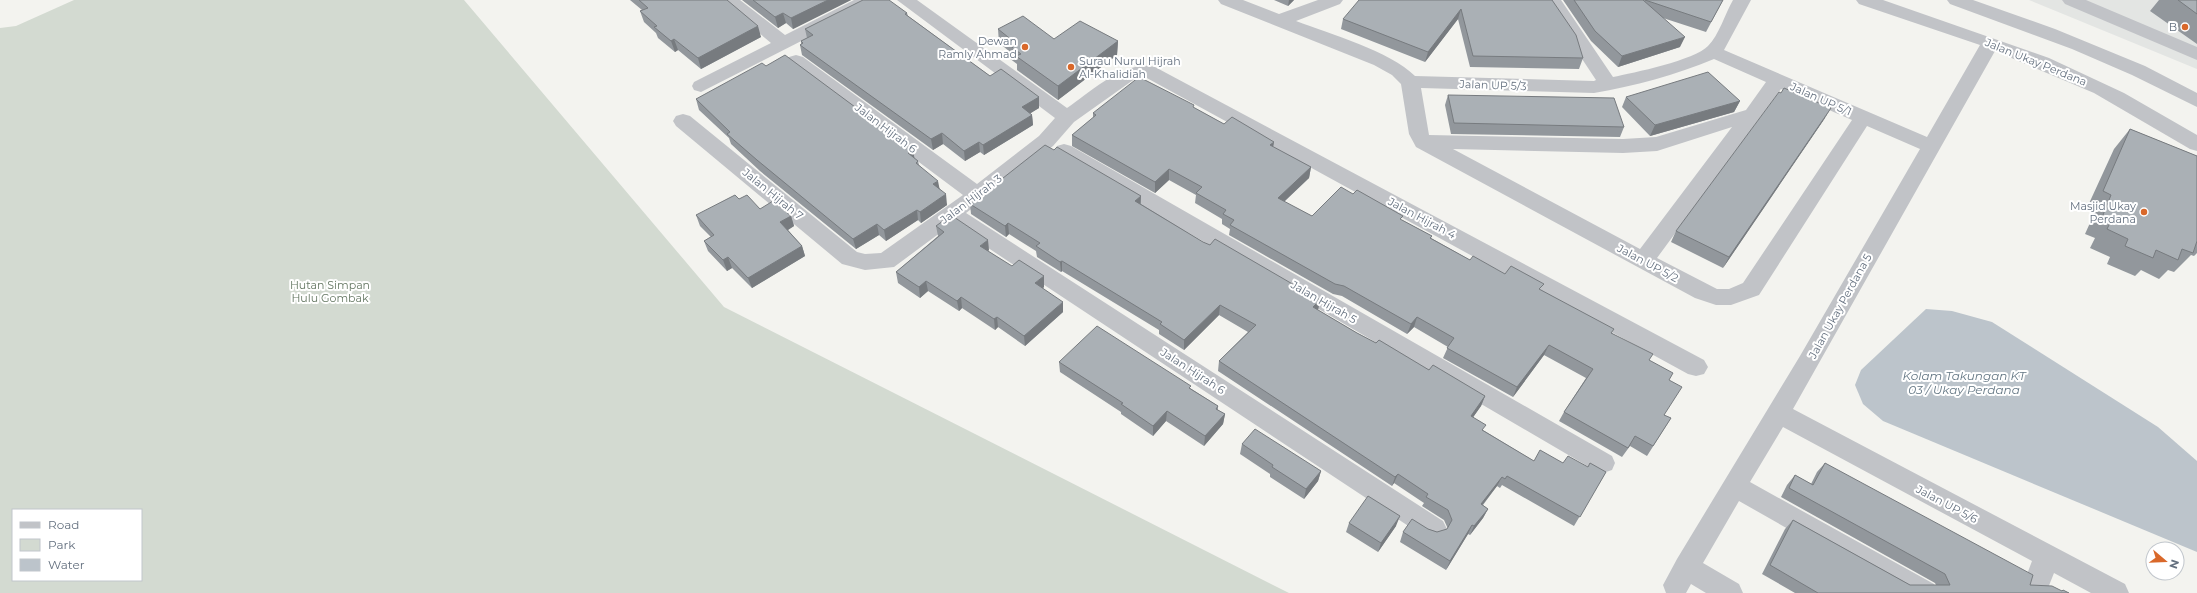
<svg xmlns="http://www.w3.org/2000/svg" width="2197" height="593" font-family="Montserrat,sans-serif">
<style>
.built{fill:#e3e5e3}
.green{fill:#d3dad1;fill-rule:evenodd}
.water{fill:#bcc4cb}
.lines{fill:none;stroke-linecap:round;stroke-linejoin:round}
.minor{fill:#c1c3c7;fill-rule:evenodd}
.wall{fill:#92979c}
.shaded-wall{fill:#777b7f}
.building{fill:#aab0b5;stroke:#777b7f}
.poi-dot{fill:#d9682a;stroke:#fff;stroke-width:1.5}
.labels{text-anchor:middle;stroke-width:4;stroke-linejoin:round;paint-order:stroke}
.poi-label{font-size:11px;fill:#64707f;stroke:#fff;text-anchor:end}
.street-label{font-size:11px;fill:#64707f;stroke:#fff}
.park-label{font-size:11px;fill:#647762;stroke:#fff}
.water-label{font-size:12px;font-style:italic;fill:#647784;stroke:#fff}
</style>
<rect width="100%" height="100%" fill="#f3f3ef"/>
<path class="built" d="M2029 0H2197V69Z"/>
<path class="green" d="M74 0H464L724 307 1289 593H0V28L16 26ZM13 510H141V580H13Z"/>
<path class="water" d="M1926 309 1952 311 1992 322 2158 427 2197 461V552L1883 421 1863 404 1855 385 1861 370Z"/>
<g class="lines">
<path class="minor" d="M720 0H740L785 35 854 0H877L874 4 701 92 694 90 692 86 694 82 771 43Z
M897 0H917L1067 108C1091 92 1125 59 1155 67L1704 360 1708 367 1704 374 1696 376 1688 374 1145 77 1136 78 1074 122 1053 146 966 213 1443 521 1447 529 1443 537 1434 540 1425 537 952 224 894 267 865 270 842 264 676 126 673 121 676 116 683 114 690 116 857 252 865 254 881 253 963 195 789 65 787 61 789 57 796 55 803 57 977 184 1039 136 1055 118Z
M1218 0H1243L1279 14 1318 0H1343L1340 4 1296 21C1330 34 1390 51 1415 76L1594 81 1596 80 1543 0H1561L1613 77C1633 73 1695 60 1708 46 1719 35 1725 14 1733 0H1751L1724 50 1927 137 1980 45 1859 4 1856 0H1883L2049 58 2124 93 2197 135V151L2190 149 2094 93 1995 51 1793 409 2125 584 2129 593H2091L2054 573 2046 593H2020L2032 561 1783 427 1750 482 1934 584 1938 593H1901L1739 501 1703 563 1739 584 1743 593H1706L1691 584 1686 593H1666L1663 585 1677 559 1800 356 1920 149 1867 126 1759 295 1731 305H1716L1695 298 1416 147 1409 134 1401 84 1392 75 1374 65 1221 4ZM1714 59 1766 82 1746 110 1656 137 1623 139 1429 135 1421 88 1594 93C1634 86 1676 75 1714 59ZM1781 89 1852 120 1743 283 1729 289H1717L1657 258ZM1732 127 1640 249 1453 149 1623 153 1657 151Z
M1947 0H1973L2055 29 2145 66 2197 93V107L2132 75 2072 49 1950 4Z
M2062 0H2086L2197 47V60L2065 4Z
M1064 144 1071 146 1612 456 1615 463 1612 470 1603 473 1594 470 1057 156 1054 151 1057 146Z"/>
</g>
<path class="wall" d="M630 0H727L761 37 701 69 678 50 675 52 658 38 656 33 644 22 640 11 642 10Z
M742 0H851L793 29 786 23 778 28Z
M1274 0H1294L1288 6Z
M1552 0 1583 58 1579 69 1470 67 1458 19 1425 62 1341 29 1343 19Z
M1563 0H1723L1706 32 1663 18 1680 47 1618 67 1591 41Z
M2159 0H2197V44L2150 11Z
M907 13 908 16 990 76 1039 97V108L1030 113 1032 115 1033 125 984 155 980 152 965 161 943 144 933 150 802 55 800 45 801 44V41L807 38 805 29Z
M998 29 1054 39 1118 41 1117 55 1058 100 1017 70V64L1009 58V51L999 43Z
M766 66 913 150 914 158 918 161 919 165 940 189 947 205 921 223 918 220 886 241 879 235 856 249 760 171 731 144 729 138 699 110 696 99Z
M1448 95 1624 127 1620 137 1451 134 1445 105Z
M1626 97 1740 101 1734 112 1650 136 1622 107Z
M1194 108 1224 124 1274 142 1273 147 1311 167 1309 178 1284 202 1312 216 1402 220 1432 236 1431 238 1470 260 1505 274 1541 290 1612 333 1649 360 1669 380 1664 415 1671 418 1647 456 1630 446 1622 457 1559 421 1564 412 1586 378 1544 355 1513 397 1443 358 1448 347 1414 327 1407 334 1342 296 1333 294 1229 235 1230 229 1222 224V219L1195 203 1196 195 1169 180 1155 193 1072 146V135L1093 118V113Z
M1825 118 1723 268 1671 242 1676 231Z
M2130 129 2197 156V253L2194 256 2191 255 2174 272 2168 270 2159 279 2141 270 2135 276 2107 264 2110 257 2090 248 2095 238 2085 234 2094 214 2086 210 2114 149Z
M1054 150 1141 196V204L1203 242 1320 300 1318 310 1357 333 1429 370 1485 396 1481 406 1473 417 1483 430 1534 461 1563 463 1588 467 1606 472 1574 526 1502 485 1500 488 1497 486 1483 505 1488 509 1483 518 1470 535 1468 534 1446 570 1400 542 1403 532 1428 529 1437 532 1448 529 1444 520 1422 506 1424 503 1394 483 1392 486 1218 371 1219 361 1248 332 1219 315 1184 350 1159 334V330L1062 271 1061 272 1037 257 1036 251 1009 234 1006 237 971 214 970 204Z
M739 199 760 209 791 216 794 226 788 230 802 246 805 256 752 288 732 268 727 271 708 251 704 241 711 237 700 226 696 215Z
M936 226 989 250 988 251 1044 287 1043 288 1063 312 1025 346 998 327 995 330 962 308 959 311 928 291 920 298 898 283 896 272 938 236Z
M1059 362 1190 388 1218 406V410L1225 414 1223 424 1204 446 1166 421 1153 436 1121 414V412L1060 372Z
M1242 444 1321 471 1318 481 1304 499 1270 477V474L1240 454Z
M1825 463 2030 585 2061 591 2063 590 2069 593H1795L1762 574 1785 529 1793 520 1910 585H1936L1935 583 1781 497 1787 485 1795 475 1811 484 1817 472Z
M1349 523 1396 526 1378 552 1346 532Z"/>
<path class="shaded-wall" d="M828 0H851L793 29 791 18Z
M1289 0H1294L1288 6Z
M1461 9 1458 19 1425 62 1428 52Z
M783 13 786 23 778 28 775 17Z
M758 26 761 37 701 69 698 58Z
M1685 37 1680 47 1618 67 1622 56Z
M674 39 678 50 675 52 671 41Z
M1118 41 1117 55 1058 100V86Z
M1039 97V108L1023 118 1022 107Z
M1740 101 1734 112 1650 136 1655 125Z
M1831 108 1825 118 1723 268 1729 257Z
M1032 115 1033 125 984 155 983 145Z
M942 133 943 144 933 150 931 139Z
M979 142 980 152 965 161 964 151Z
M1274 142 1272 152 1270 145Z
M913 150 915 161 908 153Z
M1311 167 1309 178 1276 209 1278 198Z
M1169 169V180L1155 193V182Z
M938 181 940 191 933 184Z
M946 194 947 205 921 223 920 212Z
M1141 196 1140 206 1135 201Z
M917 210 918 220 886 241 884 230Z
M791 216 794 226 783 233 780 222Z
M1008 223 1009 234 1006 237 1005 226Z
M877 224 879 235 856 249 853 239Z
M988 240 989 250 981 257 980 246Z
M802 246 805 256 752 288 748 278Z
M728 257 732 268 727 271 723 260Z
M1062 261V271L1061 272 1060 262Z
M1044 276V287L1036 294 1035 283Z
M926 281 928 291 920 298 919 287Z
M961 297 962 308 959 311 957 301Z
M1320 300 1318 310 1313 307Z
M1063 302V312L1025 346 1024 336Z
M1220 305 1219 315 1184 350V340Z
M997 317 998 327 995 330 994 319Z
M1417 317 1414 327 1407 334 1411 324Z
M1549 345 1544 355 1513 397 1517 387Z
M1485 396 1481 406 1467 426 1471 416Z
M1167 411 1166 421 1153 436V426Z
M1225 414 1223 424 1204 446 1205 436Z
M1321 471 1318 481 1304 499 1306 489Z
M1398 474 1394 483 1392 486 1395 477Z
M1502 477 1497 486 1476 513 1481 504Z
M1488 509 1483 518 1470 535 1474 526Z
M1400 516 1396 526 1378 552 1381 543Z
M1472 525 1468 534 1446 570 1450 561Z"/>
<path class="building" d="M639 0H727L758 26 698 58 674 39 671 41 654 27 657 26 640 11 648 8Z
M753 0H828L791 18 783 13 775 17Z
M863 0H889L907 13 905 14 990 76 1001 69 1039 97 1022 107 1032 115 983 145 979 142 964 151 942 133 931 139 800 45 803 43 801 41 813 35 805 29Z
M1359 0H1552L1576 35 1583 58 1473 56 1461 9 1428 52 1343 19Z
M1574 0H1643L1685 37 1622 56 1595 31Z
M1645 0H1723L1711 22Z
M2178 0H2197V14Z
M1023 16 1054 39 1080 21 1118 41 1058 86 1016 56 1021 54 1008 44 1013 41 998 29Z
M785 55 913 150 908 153 918 161 916 163 938 181 933 184 946 194 920 212 917 210 884 230 877 224 853 239 757 160 727 134 730 132 696 99 762 63 766 66Z
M1708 72 1740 101 1655 125 1626 97Z
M1139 77 1194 105 1193 107 1224 124 1232 117 1274 142 1270 145 1311 167 1278 198 1312 216 1341 187 1353 194 1357 190 1403 216 1400 219 1432 236 1430 238 1470 260 1473 256 1505 274 1511 266 1544 284 1539 289 1614 329 1611 333 1653 354 1649 360 1673 373 1669 380 1682 387 1664 415 1671 418 1653 446 1635 436 1628 448 1564 412 1593 369 1549 345 1517 387 1447 348 1454 338 1417 317 1411 324 1344 286 1335 284 1230 225 1234 220 1223 214 1226 210 1196 193 1202 187 1169 169 1155 182 1072 135 1096 115 1093 113Z
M1784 88 1831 108 1729 257 1676 231 1779 92 1781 93Z
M1448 95 1614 98 1624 127 1454 123Z
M2130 129 2197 156V241L2193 253 2182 249 2178 260 2156 250 2153 258 2125 246 2128 239 2107 229 2112 219 2103 215 2111 195 2103 191Z
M1045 145 1054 150 1057 147 1141 196 1135 201 1203 242 1210 245 1215 239 1320 300 1313 307 1357 333 1376 343 1379 340 1429 370 1433 365 1485 396 1471 416 1486 425 1482 430 1534 461 1540 450 1563 463 1568 456 1588 467 1590 463 1606 472 1580 517 1507 476 1505 479 1502 477 1481 504 1488 509 1474 526 1472 525 1450 561 1403 532 1412 519 1428 529 1437 532 1447 529 1452 520 1448 510 1426 497 1428 494 1398 474 1395 477 1219 361 1256 325 1220 305 1184 340 1160 324 1162 322 1062 261 1060 262 1036 246 1040 243 1008 223 1005 226 970 204Z
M735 195 739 199 747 195 760 209 773 201 791 216 780 222 802 246 748 278 728 257 723 260 704 241 714 235 696 215Z
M951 215 988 240 980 246 1012 266 1019 260 1044 276 1035 283 1063 302 1024 336 997 317 994 319 961 297 957 301 926 281 919 287 896 272 944 232 936 226Z
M1097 326 1191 386 1189 388 1218 406 1216 409 1225 414 1205 436 1167 411 1153 426 1121 404 1123 403 1059 362Z
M1255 429 1321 471 1306 489 1272 467 1273 465 1242 444Z
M1825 463 2033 575 2030 585 2052 586 2062 591 2063 590 2069 593H1818L1770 565 1793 520 1910 585H1950L1945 574 1789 488 1795 475 1813 485Z
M1368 496 1400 516 1381 543 1349 523Z"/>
<g class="poi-dot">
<circle cx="2185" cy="27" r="4"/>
<circle cx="1025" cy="47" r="4"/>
<circle cx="1071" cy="67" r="4"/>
<circle cx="2144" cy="212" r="4"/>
</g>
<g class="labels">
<g class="poi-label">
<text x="2177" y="31">B</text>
<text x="1017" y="45">Dewan<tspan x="1017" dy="13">Ramly Ahmad</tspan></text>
<text x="1079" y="65" text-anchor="start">Surau Nurul Hijrah<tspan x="1079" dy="13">Al-Khalidiah</tspan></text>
<text x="2136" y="210">Masjid Ukay<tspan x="2136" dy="13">Perdana</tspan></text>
</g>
<g class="street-label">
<text transform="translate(2036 62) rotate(22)" y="4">Jalan Ukay Perdana</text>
<text transform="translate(1493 85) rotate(2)" y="4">Jalan UP 5/3</text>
<text transform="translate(1821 99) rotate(24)" y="4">Jalan UP 5/1</text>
<text transform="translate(886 128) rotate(37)" y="4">Jalan Hijrah 6</text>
<text transform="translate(773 194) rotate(39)" y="4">Jalan Hijrah 7</text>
<text transform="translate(971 199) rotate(-37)" y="4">Jalan Hijrah 3</text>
<text transform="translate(1422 218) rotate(28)" y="4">Jalan Hijrah 4</text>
<text transform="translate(1648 263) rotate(28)" y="4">Jalan UP 5/2</text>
<text transform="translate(1324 302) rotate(30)" y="4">Jalan Hijrah 5</text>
<text transform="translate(1840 306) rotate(-61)" y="4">Jalan Ukay Perdana 5</text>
<text transform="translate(1193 371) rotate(33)" y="4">Jalan Hijrah 6</text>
<text transform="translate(1947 504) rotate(28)" y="4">Jalan UP 5/6</text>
</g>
<g class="park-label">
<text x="330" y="289">Hutan Simpan<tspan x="330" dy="13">Hulu Gombak</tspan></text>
</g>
<g class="water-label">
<text x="1964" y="380">Kolam Takungan KT<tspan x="1964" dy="14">03 / Ukay Perdana</tspan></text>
</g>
</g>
<rect x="12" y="509" width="130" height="72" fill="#ffffff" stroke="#c1c6cc"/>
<rect x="20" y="522" width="20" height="6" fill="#c1c3c7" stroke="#c1c6cc"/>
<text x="48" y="529" font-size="12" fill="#64707f">Road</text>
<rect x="20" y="539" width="20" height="12" fill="#d3dad1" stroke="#c1c6cc"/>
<text x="48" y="549" font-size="12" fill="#64707f">Park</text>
<rect x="20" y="559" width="20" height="12" fill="#bcc4cb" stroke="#c1c6cc"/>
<text x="48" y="569" font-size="12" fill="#64707f">Water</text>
<g transform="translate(2165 561) rotate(109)"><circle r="19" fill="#ffffff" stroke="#c1c6cc"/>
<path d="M0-3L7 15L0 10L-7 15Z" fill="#d9682a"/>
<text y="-6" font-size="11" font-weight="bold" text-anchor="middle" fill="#64707f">N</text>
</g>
</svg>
